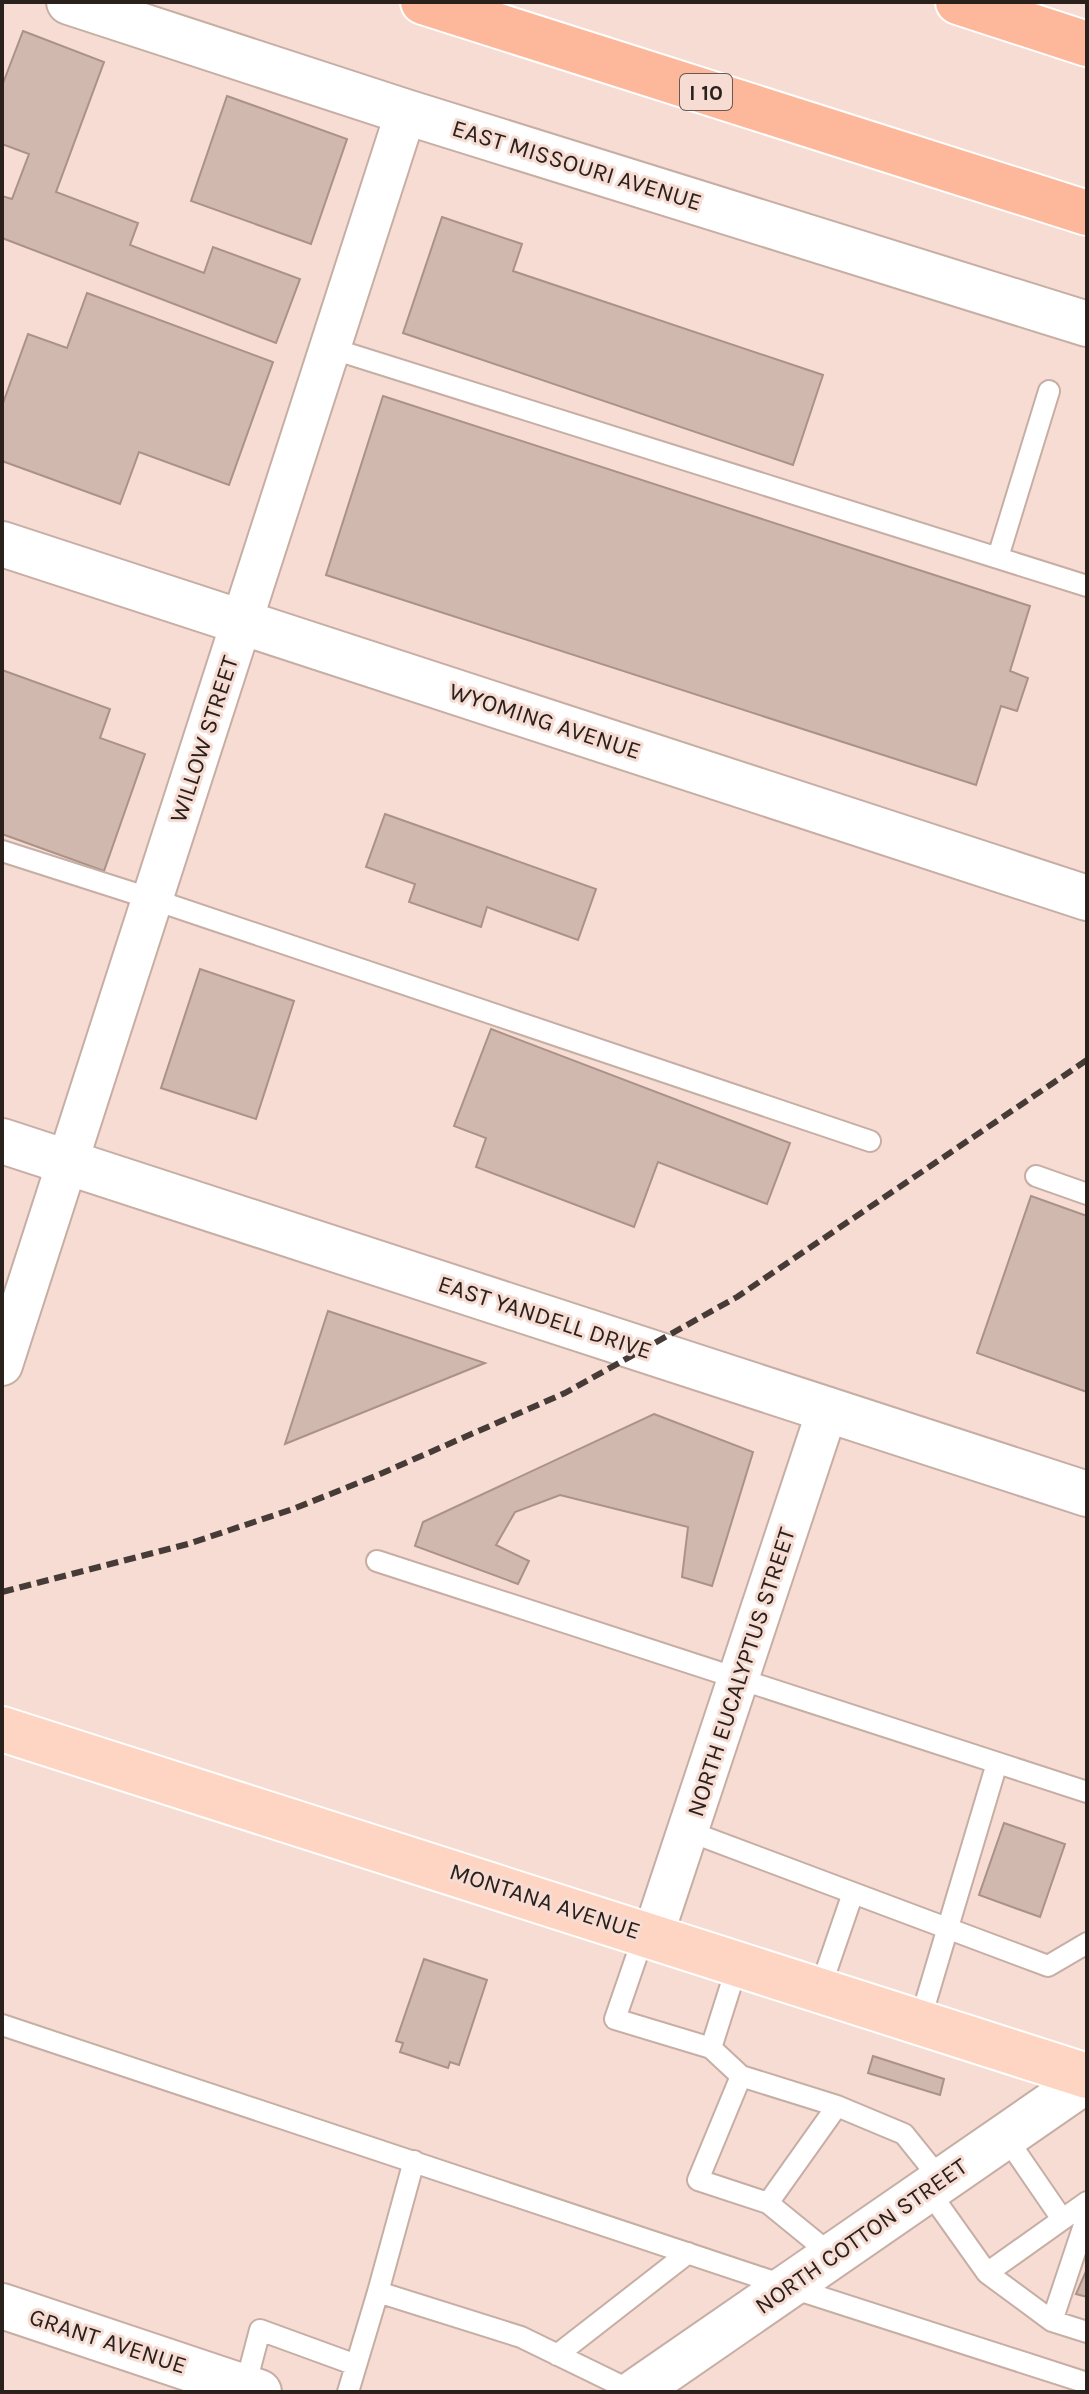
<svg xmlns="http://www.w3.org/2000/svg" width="1089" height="2394" font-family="Karla,sans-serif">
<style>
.building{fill:#d1b8ae;stroke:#aa9289;stroke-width:2}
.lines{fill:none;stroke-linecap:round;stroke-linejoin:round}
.service-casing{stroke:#c7aea4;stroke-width:24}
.minor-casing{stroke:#c7aea4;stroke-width:44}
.tertiary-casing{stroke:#c7aea4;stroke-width:48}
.secondary-casing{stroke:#c7aea4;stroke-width:48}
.primary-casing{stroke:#fff;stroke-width:48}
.motorway-casing{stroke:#fff;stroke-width:48}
.service{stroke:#fff;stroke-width:20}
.minor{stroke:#fff;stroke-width:40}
.tertiary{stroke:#fff;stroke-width:44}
.secondary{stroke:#fff;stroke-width:44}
.primary{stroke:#fed4c3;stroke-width:44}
.motorway{stroke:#fdb79b;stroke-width:44}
.rail{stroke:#463b36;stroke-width:6;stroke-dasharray:12 6;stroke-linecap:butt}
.labels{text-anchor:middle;stroke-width:6;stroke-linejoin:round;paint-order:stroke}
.shield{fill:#f6dcd2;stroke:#675953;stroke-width:2}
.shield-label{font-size:22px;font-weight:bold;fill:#2a211d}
.street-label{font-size:24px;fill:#2a211d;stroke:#f6dcd2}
</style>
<rect width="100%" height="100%" fill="#f6dcd2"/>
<path class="building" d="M23 31 104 62 56 192 138 223 130 245 204 273 213 247 300 279 276 343 2 238V196L12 199 29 154 2 144V86Z
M227 96 347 139 311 244 191 201Z
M442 217 522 244 513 271 823 375 793 465 403 333Z
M87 293 273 362 229 485 139 452 120 504 2 461V406L28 334 67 348Z
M383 396 1030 606 1010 671 1028 678 1017 711 1001 706 976 785 326 575Z
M2 670 110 709 100 738 145 754 104 871 2 834Z
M385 814 596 889 578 940 487 907 481 927 409 902 415 884 366 867Z
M200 969 294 1001 256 1119 161 1088Z
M491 1029 790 1143 767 1204 658 1162 634 1227 476 1167 486 1138 454 1126Z
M1031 1196 1087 1216V1392L977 1353Z
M328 1311 485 1363 285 1444Z
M654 1414 753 1452 712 1586 682 1577 688 1527 560 1495 515 1512 496 1545 529 1561 518 1584 415 1546 423 1522Z
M1004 1823 1065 1844 1040 1917 979 1895Z
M424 1959 487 1980 459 2065 450 2062 448 2068 400 2052 403 2043 396 2041Z
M873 2056 944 2079 940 2095 868 2073Z
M1087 2269V2297L1076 2294Z"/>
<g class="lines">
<g class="service-casing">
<path id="service" d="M330 348 1087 586
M998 557 1049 391
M2 851 152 899 870 1141
M1036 1176 1087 1194
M377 1561 1087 1792
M688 1831 1048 1966 1087 1943
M645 1932 615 2019 711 2048 741 2076
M820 1989 853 1893
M920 2021 997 1763
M2 2025 789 2287 1087 2383
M711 2048 738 1963
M837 2106 904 2134 941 2180
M1005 2136 1062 2219
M928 2190 987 2273 1087 2202
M768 2203 837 2106 741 2076 698 2180 768 2203 833 2256
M1087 2216 1052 2321 1087 2332
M987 2273 1052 2321
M378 2292 414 2161
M557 2355 688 2253
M245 2387 260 2330 356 2365
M348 2392 378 2292 521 2337 634 2392"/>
</g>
<g class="minor-casing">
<path id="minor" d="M2 1365 406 112
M653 1935 828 1408"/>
</g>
<g class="tertiary-casing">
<path id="tertiary" d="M2 544 1087 898
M2 1141 1087 1494"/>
</g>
<g class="secondary-casing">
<path id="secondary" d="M69 2 406 112 1087 324
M2 2306 259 2392
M635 2392 1087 2080"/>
</g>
<g class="primary-casing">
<path id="primary" d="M2 1729 1087 2076"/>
</g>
<g class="motorway-casing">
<path id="motorway" d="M423 2 1087 213
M958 2 1087 44"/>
</g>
<use href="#service" class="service"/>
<use href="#minor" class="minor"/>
<use href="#tertiary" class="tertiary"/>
<use href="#secondary" class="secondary"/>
<use href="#primary" class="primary"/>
<use href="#motorway" class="motorway"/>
<path class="rail" d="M2 1592 188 1544 293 1509 378 1475 565 1393 737 1297 1087 1060"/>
</g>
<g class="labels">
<rect class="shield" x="680" y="74" width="52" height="36" rx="6"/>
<g class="shield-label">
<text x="706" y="100">I 10</text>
</g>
<g class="street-label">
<text transform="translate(577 165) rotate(17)" y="8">EAST MISSOURI AVENUE</text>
<text transform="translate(545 721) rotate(18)" y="8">WYOMING AVENUE</text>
<text transform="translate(204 739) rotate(-72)" y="8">WILLOW STREET</text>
<text transform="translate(545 1317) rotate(18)" y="8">EAST YANDELL DRIVE</text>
<text transform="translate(741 1672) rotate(-72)" y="8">NORTH EUCALYPTUS STREET</text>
<text transform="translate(545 1901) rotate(18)" y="8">MONTANA AVENUE</text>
<text transform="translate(861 2236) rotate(-35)" y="8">NORTH COTTON STREET</text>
<text transform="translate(108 2341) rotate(18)" y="8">GRANT AVENUE</text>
</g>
</g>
<rect width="1089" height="2394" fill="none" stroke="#2a211d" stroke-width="8"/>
</svg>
